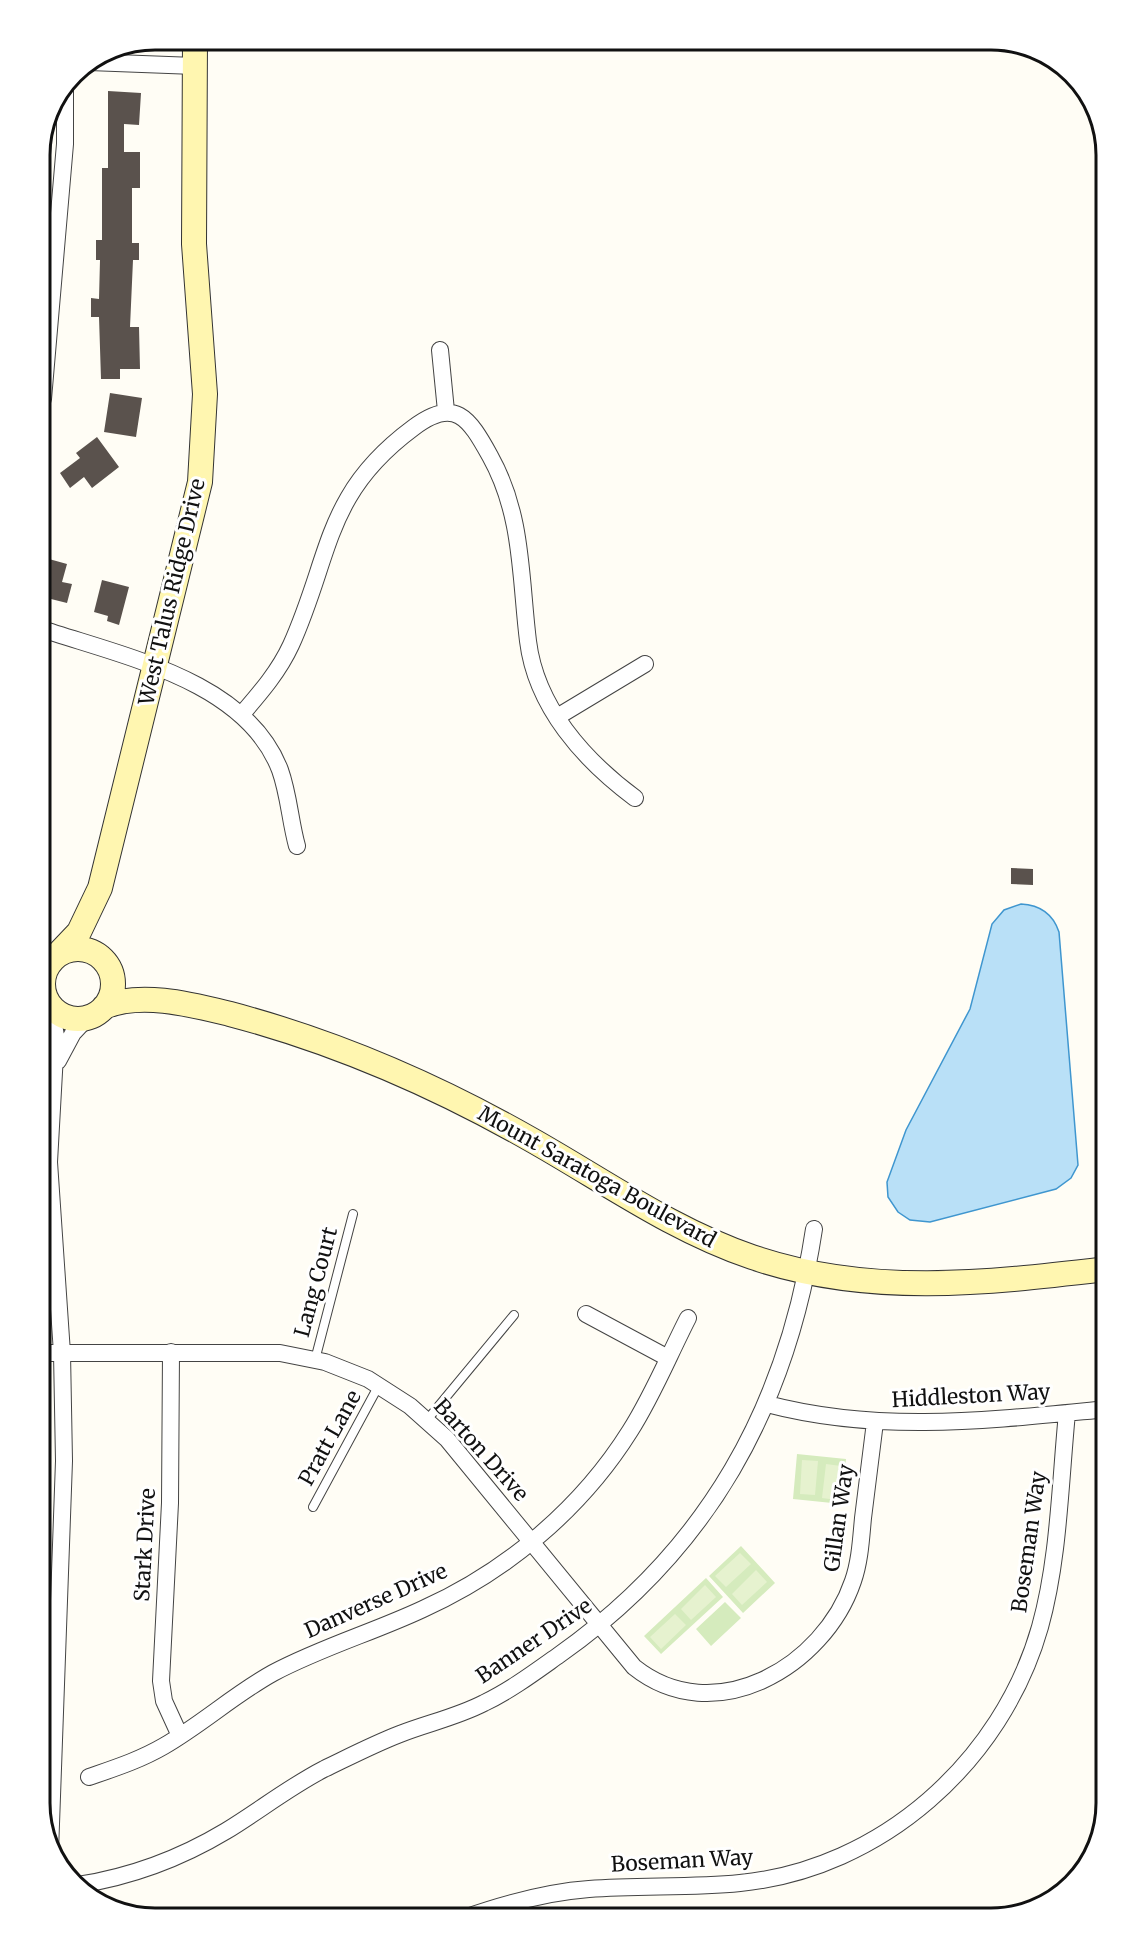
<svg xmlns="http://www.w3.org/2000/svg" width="1146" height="1957" font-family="Merriweather,serif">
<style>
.green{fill:#d5ebbd}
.pitch{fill:#e6f2cf}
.water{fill:#b9e0f7;stroke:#3f96cf;stroke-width:1.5}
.building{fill:#5a524d}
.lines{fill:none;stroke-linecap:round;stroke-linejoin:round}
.lane-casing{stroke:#444;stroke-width:10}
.street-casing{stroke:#444;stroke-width:18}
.secondary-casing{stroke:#333;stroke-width:26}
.lane{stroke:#fff;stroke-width:8}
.street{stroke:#fff;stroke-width:16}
.secondary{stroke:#fff6b0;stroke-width:24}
.labels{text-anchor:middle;stroke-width:6;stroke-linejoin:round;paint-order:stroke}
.street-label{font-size:21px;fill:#111;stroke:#fff}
.rim{fill:none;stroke:#111;stroke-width:3}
</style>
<rect width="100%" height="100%" fill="#fffdf5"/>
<path class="green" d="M797 1454 846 1459 842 1504 793 1499Z
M741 1546 775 1583 743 1613 709 1576Z
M706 1578 723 1597 661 1654 644 1636Z
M725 1602 741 1618 711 1646 696 1629Z"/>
<path class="pitch" d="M802 1460 818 1461 815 1495 800 1494Z
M826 1464 841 1466 837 1500 822 1498Z
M740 1553 751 1564 726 1587 715 1576Z
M756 1570 767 1582 742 1605 732 1594Z
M705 1585 716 1597 691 1620 681 1609Z
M675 1614 686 1625 661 1649 650 1637Z"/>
<path class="water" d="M1021 904C1041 905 1053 914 1059 932L1078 1165 1071 1178 1056 1189 930 1222 910 1220 898 1212 888 1197 887 1182 906 1130 970 1009 992 924 1004 910Z"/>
<path class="building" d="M108 91 141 93 139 125 124 124V152H140V188H132V243H139V260H133L130 327H139L140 369H120V379H101L99 317H91V298L99 299 100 260H96V240H102V168H108Z
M110 393 142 398 136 437 104 432Z
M97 437 119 467 92 488 84 477 70 488 60 473 80 458 76 453Z
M49 559 67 564 62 582 72 584 67 603 39 596V562L48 564Z
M102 580 129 587 119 625 107 621 108 616 94 612Z
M1011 868 1033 869V885L1011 884Z"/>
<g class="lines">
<g class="lane-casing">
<path id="lane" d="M315 1360 353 1214
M427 1420 514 1315
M313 1507 379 1385"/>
</g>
<g class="street-casing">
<path id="street" d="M89 62 195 66
M440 350 446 411
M43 399 65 144V90
M39 628C121 656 246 680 280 770 289 795 290 821 297 846
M242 714C261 692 279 671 291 645 332 554 324 494 413 428 455 396 469 418 490 456 523 515 520 576 528 641 536 707 584 760 635 798
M557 717 645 664
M58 1061 73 1033 88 1017
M586 1314 668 1358
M171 1352 170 1503 161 1681 164 1701 180 1736
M39 1353H280L325 1362 368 1379 410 1406 447 1439 634 1667C714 1731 824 1667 853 1581 860 1561 861 1539 863 1518 867 1486 871 1454 875 1422
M767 1404C881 1434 992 1420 1107 1409
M89 1777C115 1768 140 1760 164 1746 202 1724 235 1694 273 1673 322 1647 374 1632 423 1609 507 1571 581 1509 630 1431 653 1395 669 1355 688 1318
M50 1852 64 1461 62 1353 49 1162 56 1036 51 1007
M78 1885C130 1877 181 1858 226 1831 259 1811 289 1787 324 1769 349 1757 374 1744 400 1734 428 1723 457 1717 484 1703 511 1690 535 1672 559 1655 708 1550 787 1407 814 1229
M464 1918C504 1904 546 1892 589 1889 639 1885 690 1888 740 1883 882 1869 1002 1761 1040 1627 1059 1559 1060 1484 1067 1413"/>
</g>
<g class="secondary-casing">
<path id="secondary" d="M43 984a35 35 0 1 1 70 0a35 35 0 1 1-70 0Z
M59 953 79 932 100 888 200 482 205 394 194 244 195 39
M104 1007C141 991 193 1005 230 1014 336 1042 435 1085 530 1139 603 1180 672 1230 752 1257 869 1297 987 1283 1107 1269"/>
</g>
<use href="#lane" class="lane"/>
<use href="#street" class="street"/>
<use href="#secondary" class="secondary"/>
</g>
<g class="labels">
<g class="street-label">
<text transform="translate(172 592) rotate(-77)" y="7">West Talus Ridge Drive</text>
<text transform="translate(597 1177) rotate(29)" y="7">Mount Saratoga Boulevard</text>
<text transform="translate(316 1282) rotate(-75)" y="7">Lang Court</text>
<text transform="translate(971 1396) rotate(-3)" y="7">Hiddleston Way</text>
<text transform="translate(330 1438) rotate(-61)" y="7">Pratt Lane</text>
<text transform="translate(481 1450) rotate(48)" y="7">Barton Drive</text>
<text transform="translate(839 1518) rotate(-82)" y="7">Gillan Way</text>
<text transform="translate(1029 1542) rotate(-82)" y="7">Boseman Way</text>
<text transform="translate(145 1545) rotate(-87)" y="7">Stark Drive</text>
<text transform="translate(376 1601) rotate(-24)" y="7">Danverse Drive</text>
<text transform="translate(534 1641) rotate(-34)" y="7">Banner Drive</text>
<text transform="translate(682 1861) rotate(-3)" y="7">Boseman Way</text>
</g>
</g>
<path d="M0 0H1146V1957H0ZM155 50H991A105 105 0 0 1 1096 155V1803A105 105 0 0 1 991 1908H155A105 105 0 0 1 50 1803V155A105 105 0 0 1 155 50Z" fill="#fff" fill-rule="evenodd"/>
<path class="rim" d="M155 50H991A105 105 0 0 1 1096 155V1803A105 105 0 0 1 991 1908H155A105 105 0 0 1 50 1803V155A105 105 0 0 1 155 50Z"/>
</svg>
